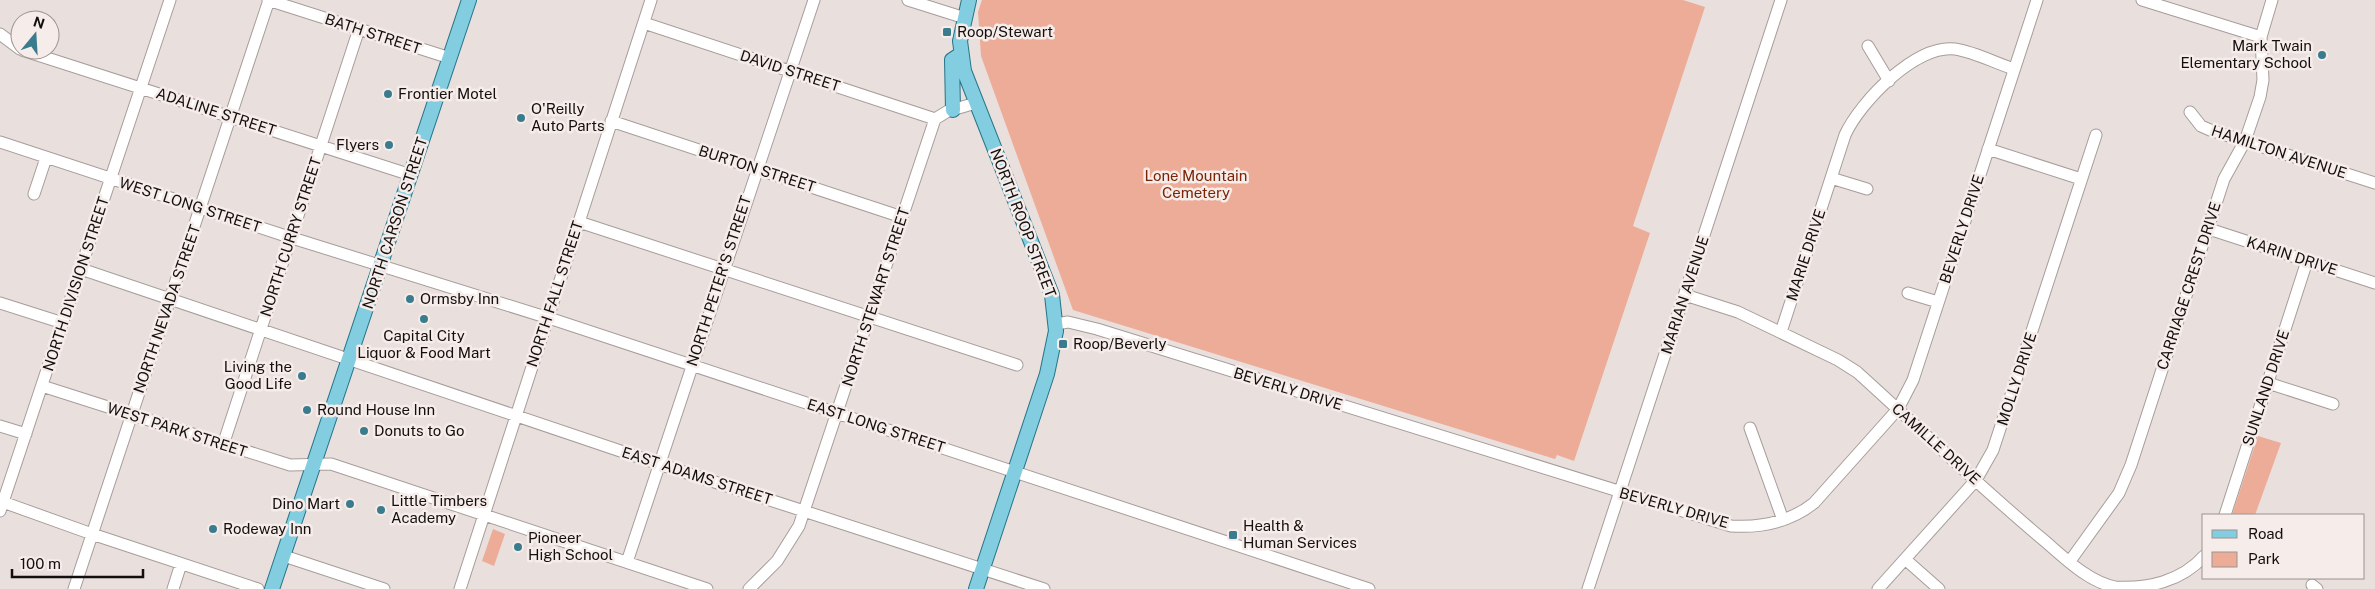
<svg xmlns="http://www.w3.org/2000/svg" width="2375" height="589" font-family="'Public Sans',sans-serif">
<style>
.green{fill:#edac98}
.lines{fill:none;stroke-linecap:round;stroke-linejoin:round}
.minor-casing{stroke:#a69d9a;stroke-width:13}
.major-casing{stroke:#257589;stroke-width:16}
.minor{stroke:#fff;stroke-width:11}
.major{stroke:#82cde0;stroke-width:14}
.poi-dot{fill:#3a7c8e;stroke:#f6ece9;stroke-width:2}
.labels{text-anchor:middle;stroke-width:5;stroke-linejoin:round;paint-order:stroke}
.poi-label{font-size:15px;fill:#120f0e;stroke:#f6ece9;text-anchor:start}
.street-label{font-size:15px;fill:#120f0e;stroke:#f6ece9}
.park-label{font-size:15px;fill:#7a2405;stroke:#f6ece9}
</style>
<rect width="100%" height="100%" fill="#e9dfdc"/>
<path class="green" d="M982 0H1683L1705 7 1633 226 1650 233 1574 461 1557 455 1555 459 1073 310 981 56 978 12Z
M2258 436 2281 443 2255 515H2232Z
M493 529 505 534 494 566 482 561Z"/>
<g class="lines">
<g class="minor-casing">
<path id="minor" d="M268 0 450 58
M908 0 965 18
M2142 0 2261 37
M644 23 935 119
M0 34 20 49
M1868 46 1889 81
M22 50 411 175
M2190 112 2201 126 2210 130 2375 183
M611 121 902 217
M0 142 289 237 555 320 1369 589
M1988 149 2081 179
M1831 178 1867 189
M34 194 46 158
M579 222 1017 365
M2209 229 2375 283
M81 269 659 464 1044 589
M1908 293 1938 302
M1685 295 1738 312 1838 360 1857 372C1918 427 1977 484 2040 537 2062 555 2086 581 2115 587 2148 589 2182 581 2204 556
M0 303 63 323
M1056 324 1068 322 1097 329 1731 526C1762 528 1790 522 1814 503L1898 409 1913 380 2037 0
M1781 332 1845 135C1860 102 1916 44 1955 49 1975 52 1995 63 2014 69
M2268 383 2333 404
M42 386 290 465 331 464 707 589
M0 426 26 434
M1750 428 1783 520
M223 445 359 29
M0 501 92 534 258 589
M0 511 170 0
M2225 515 2307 261
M284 556 384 589
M1905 559 1939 589
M2070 561 2119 493 2131 465 2224 179 2245 141 2260 97 2263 80 2261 37 2272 0
M627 562 814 0
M2312 585 2317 589
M74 589 269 0
M173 589 181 564
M460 589 651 0
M749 589 777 561 799 526 935 119 948 111 976 103
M1588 589 1781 0
M1878 589 1976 480 1993 450 2096 135"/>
</g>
<g class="major-casing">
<path id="major" d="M969 0 960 41 964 71 1052 295 1056 331 1047 374 976 589
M953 110 952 60 961 54
M272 589 469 0"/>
</g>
<use href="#minor" class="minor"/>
<use href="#major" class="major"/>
</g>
<g class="poi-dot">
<rect x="942" y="27" width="10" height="10" rx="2.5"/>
<circle cx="2322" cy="55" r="5"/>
<circle cx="388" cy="94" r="5"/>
<circle cx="521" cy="118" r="5"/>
<circle cx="389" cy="145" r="5"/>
<circle cx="410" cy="299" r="5"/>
<circle cx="424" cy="319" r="5"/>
<rect x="1058" y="339" width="10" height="10" rx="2.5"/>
<circle cx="302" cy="376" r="5"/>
<circle cx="307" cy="410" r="5"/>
<circle cx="364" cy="431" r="5"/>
<circle cx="350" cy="504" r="5"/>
<circle cx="381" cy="510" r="5"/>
<circle cx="213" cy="529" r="5"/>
<rect x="1228" y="530" width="10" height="10" rx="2.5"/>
<circle cx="518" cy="547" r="5"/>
</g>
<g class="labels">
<g class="poi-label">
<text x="957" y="37">Roop/Stewart</text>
<text x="2312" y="51" text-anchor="end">Mark Twain<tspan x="2312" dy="17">Elementary School</tspan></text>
<text x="398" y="99">Frontier Motel</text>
<text x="531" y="114">O'Reilly<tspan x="531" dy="17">Auto Parts</tspan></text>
<text x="379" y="150" text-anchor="end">Flyers</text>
<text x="420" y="304">Ormsby Inn</text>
<text x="424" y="341" text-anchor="middle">Capital City<tspan x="424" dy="17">Liquor &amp; Food Mart</tspan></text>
<text x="1073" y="349">Roop/Beverly</text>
<text x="292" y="372" text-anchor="end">Living the<tspan x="292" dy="17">Good Life</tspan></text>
<text x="317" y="415">Round House Inn</text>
<text x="374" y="436">Donuts to Go</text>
<text x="391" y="506">Little Timbers<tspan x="391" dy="17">Academy</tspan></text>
<text x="340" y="509" text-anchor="end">Dino Mart</text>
<text x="1243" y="531">Health &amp;<tspan x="1243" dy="17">Human Services</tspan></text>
<text x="223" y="534">Rodeway Inn</text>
<text x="528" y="543">Pioneer<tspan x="528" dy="17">High School</tspan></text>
</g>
<g class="street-label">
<text transform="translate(373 34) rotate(18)" y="5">BATH STREET</text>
<text transform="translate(790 71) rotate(18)" y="5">DAVID STREET</text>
<text transform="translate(216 112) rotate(18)" y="5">ADALINE STREET</text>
<text transform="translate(2279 152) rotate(18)" y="5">HAMILTON AVENUE</text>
<text transform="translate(757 169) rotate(18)" y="5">BURTON STREET</text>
<text transform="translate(190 205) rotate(18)" y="5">WEST LONG STREET</text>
<text transform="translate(395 223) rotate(-72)" y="5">NORTH CARSON STREET</text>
<text transform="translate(1023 223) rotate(69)" y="5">NORTH ROOP STREET</text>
<text transform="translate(1962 229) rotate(-72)" y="5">BEVERLY DRIVE</text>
<text transform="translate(291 237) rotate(-72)" y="5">NORTH CURRY STREET</text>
<text transform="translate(1806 255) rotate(-72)" y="5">MARIE DRIVE</text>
<text transform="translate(2292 256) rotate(18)" y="5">KARIN DRIVE</text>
<text transform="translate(719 281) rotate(-72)" y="5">NORTH PETER'S STREET</text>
<text transform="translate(76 284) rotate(-72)" y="5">NORTH DIVISION STREET</text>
<text transform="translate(2189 286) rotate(-72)" y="5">CARRIAGE CREST DRIVE</text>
<text transform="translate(555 294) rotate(-72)" y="5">NORTH FALL STREET</text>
<text transform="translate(1685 295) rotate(-72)" y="5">MARIAN AVENUE</text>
<text transform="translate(876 297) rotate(-72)" y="5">NORTH STEWART STREET</text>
<text transform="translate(167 309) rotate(-71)" y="5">NORTH NEVADA STREET</text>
<text transform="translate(2017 379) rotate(-72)" y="5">MOLLY DRIVE</text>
<text transform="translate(2266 388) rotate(-72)" y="5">SUNLAND DRIVE</text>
<text transform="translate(1288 389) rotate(17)" y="5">BEVERLY DRIVE</text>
<text transform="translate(876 426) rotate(18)" y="5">EAST LONG STREET</text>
<text transform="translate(177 430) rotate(18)" y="5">WEST PARK STREET</text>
<text transform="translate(1936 444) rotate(42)" y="5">CAMILLE DRIVE</text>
<text transform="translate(697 476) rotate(18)" y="5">EAST ADAMS STREET</text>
<text transform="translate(1674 508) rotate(16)" y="5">BEVERLY DRIVE</text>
</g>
<g class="park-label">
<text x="1196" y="181">Lone Mountain<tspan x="1196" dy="17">Cemetery</tspan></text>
</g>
</g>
<rect x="2202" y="514" width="162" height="65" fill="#f6ece9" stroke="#9b9491"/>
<rect x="2212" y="530" width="25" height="8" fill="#82cde0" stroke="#9b9491"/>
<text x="2248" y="539" font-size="15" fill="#120f0e">Road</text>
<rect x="2212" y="552" width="25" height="15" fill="#edac98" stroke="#9b9491"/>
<text x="2248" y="564" font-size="15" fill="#120f0e">Park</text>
<g transform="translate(35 35) rotate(18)"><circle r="24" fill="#f6ece9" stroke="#9b9491"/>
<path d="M0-4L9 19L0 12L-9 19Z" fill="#3a7c8e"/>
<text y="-8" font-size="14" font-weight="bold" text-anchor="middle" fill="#120f0e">N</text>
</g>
<path d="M12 569v8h131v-8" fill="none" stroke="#120f0e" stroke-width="2.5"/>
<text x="20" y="569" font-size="15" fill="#120f0e" stroke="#f6ece9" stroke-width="4" paint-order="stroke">100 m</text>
</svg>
